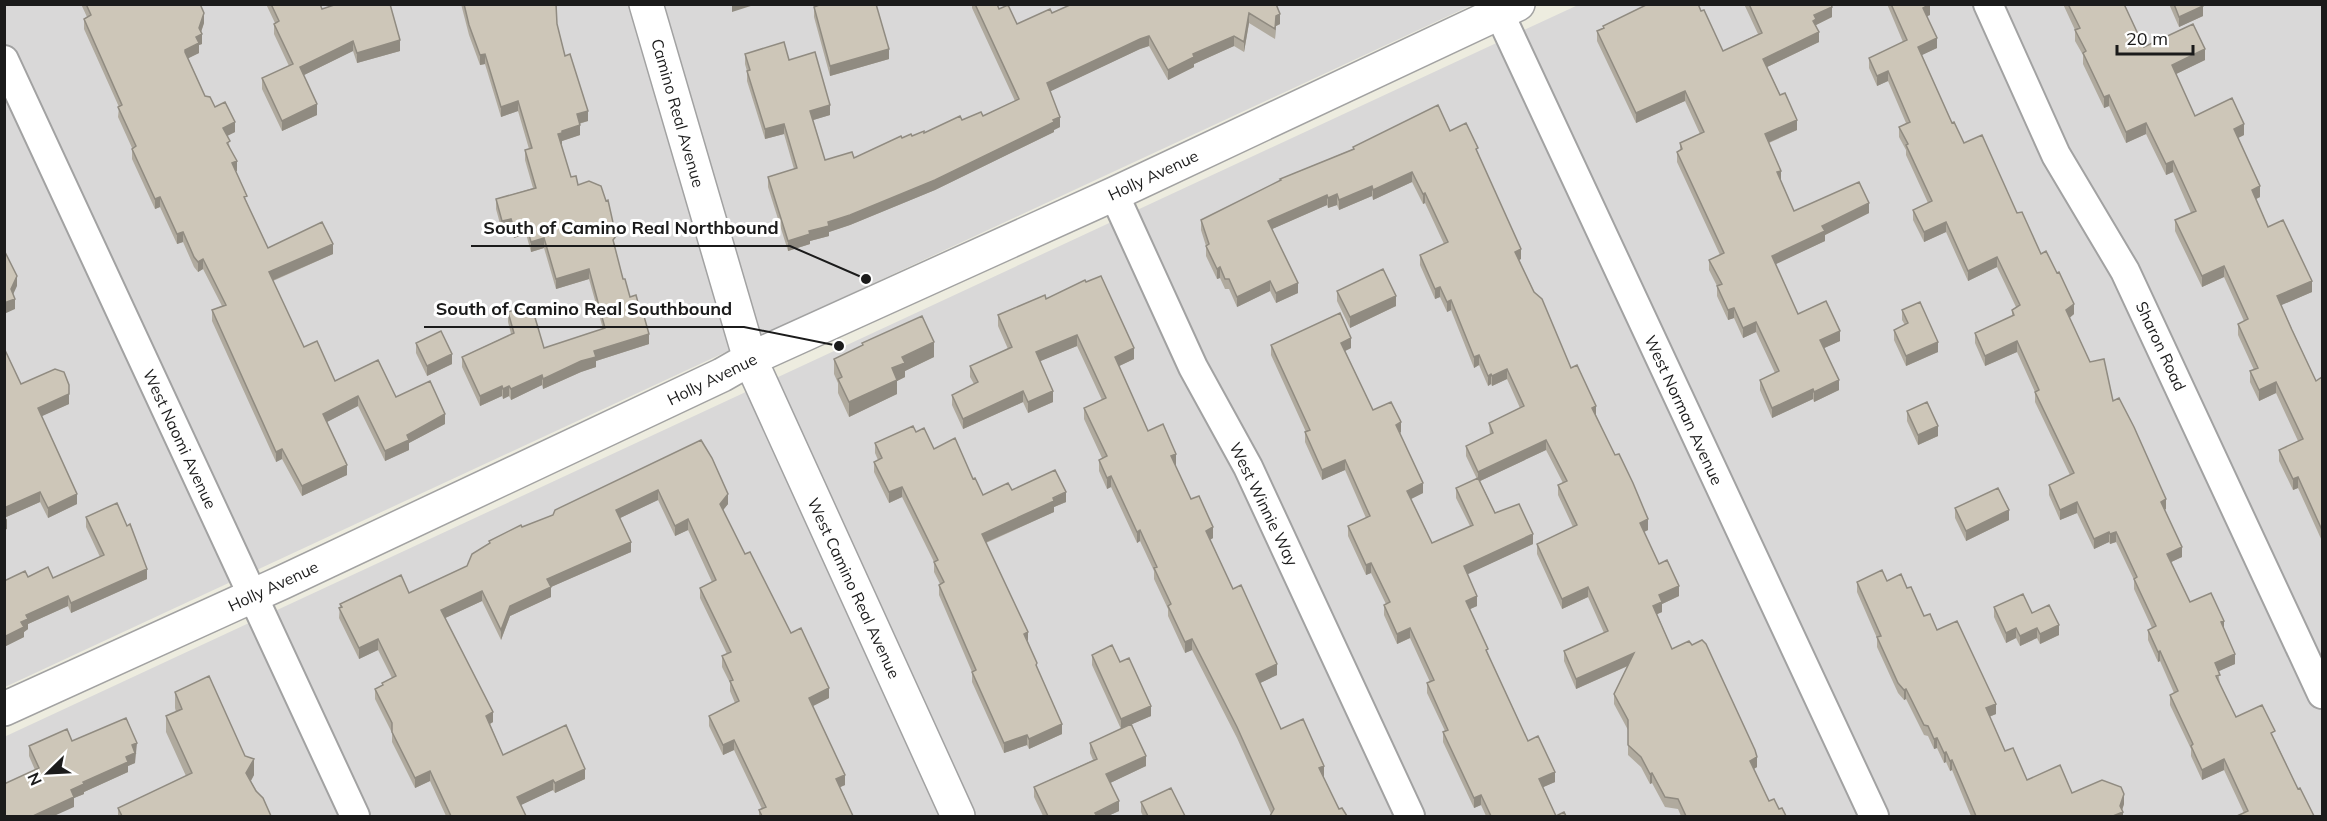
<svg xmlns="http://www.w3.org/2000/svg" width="2327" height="821" font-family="Mulish,sans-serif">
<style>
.residential{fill:#d9d8d8}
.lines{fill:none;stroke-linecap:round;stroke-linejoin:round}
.minor-casing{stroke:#a2a2a2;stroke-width:32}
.tertiary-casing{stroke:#a2a2a2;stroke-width:36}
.minor{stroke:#fff;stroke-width:28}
.tertiary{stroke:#fff;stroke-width:33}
.wall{fill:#b0aa9e}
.shaded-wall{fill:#908b81}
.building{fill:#cdc6b8;stroke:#908b81;stroke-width:1.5}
.labels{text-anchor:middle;stroke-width:6;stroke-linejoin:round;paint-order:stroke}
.street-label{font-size:16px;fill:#1b1b1b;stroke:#fff}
.leader{fill:none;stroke:#1b1b1b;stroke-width:2}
.callout-dot{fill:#1b1b1b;stroke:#fff;stroke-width:2}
.callout-label{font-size:18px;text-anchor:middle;font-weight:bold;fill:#1b1b1b;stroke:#fff;stroke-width:6;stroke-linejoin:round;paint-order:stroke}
</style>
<rect width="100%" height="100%" fill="#edecdf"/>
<path class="residential" d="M4 5H1472L5 687Z
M1578 5H2322V816H5L4 737Z"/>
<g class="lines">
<g class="minor-casing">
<path id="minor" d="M1495 4 1874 816
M1988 4 2056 155 2125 271 2322 694
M4 60 355 816
M1114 194 1193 367 1248 467 1410 816"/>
</g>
<g class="tertiary-casing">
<path id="tertiary" d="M646 4 750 359 958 816
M4 709 283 582 722 375 750 359 1114 194 1518 4"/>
</g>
<use href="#minor" class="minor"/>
<use href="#tertiary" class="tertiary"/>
</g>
<path class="wall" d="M81 4H200L204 23 201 32 202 44 199 45V53L188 58 205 96 235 132 227 136 236 172 247 203 268 248 333 254 273 281 304 347 335 381 396 397 445 424 409 443V450L385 461 358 406 327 422 347 475 302 496 282 459 276 462 212 321V310L222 306 203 269 198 272 194 267 183 242 177 244 160 207 155 209 132 159V148L118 117 119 107 84 29V19L87 17Z
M266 4H313L400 51 357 63 353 51 304 75 317 115 282 131 262 89V78L289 66 274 34V24L275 23Z
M461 4H556L557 24 565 56 588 121 579 124 580 135 562 141V144H561L571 177 578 185 616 246 615 247 623 279 649 344 596 361V367L581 372 543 389 542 385 511 400 509 396 503 399 502 396 480 406 462 367V357L511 334 508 322V312L544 348 603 329 589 279 556 289 544 248 531 252 526 234 514 238 511 229 502 231 496 209V199L533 188 525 160V150L529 149 518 111 501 117 485 64 480 65 469 35Z
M972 4 999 9 1017 24 1052 13 1276 4 1280 24 1276 26 1275 39 1249 23 1244 52 1234 46 1194 64V67L1168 80 1149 46 1140 49 1050 91 1060 127 1054 130V132L935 190 850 225 829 232V236L810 241V244L788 251 768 187V177L794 169 784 134 765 139 747 81V71L745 64V54L789 60 830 115 813 120 825 160 854 158 902 138 924 133 962 120 983 116 1015 101 972 8Z
M1744 4H1834L1832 6V17L1816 25 1819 42 1767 67 1797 130 1769 143 1781 181 1794 211 1869 213 1825 235V241L1775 264 1798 314 1840 341 1824 348 1839 390 1814 402 1813 399 1772 418 1760 390V380L1775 373 1756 332 1743 338 1734 318 1728 320 1717 296V286L1709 270V260L1720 255 1677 162V152L1680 150V143L1700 134 1685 101 1636 123 1597 41V31L1603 28V26L1701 11 1723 51 1758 34Z
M1887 4H1930V15L1927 16 1937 48 1921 55 1952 123 1964 143 2017 213 2041 254 2074 314 2069 318 2090 362 2113 401 2166 509 2164 510 2182 557 2171 562 2190 602 2224 630 2235 664 2218 671 2220 684 2236 717 2275 740 2298 789 2244 813 2224 770 2202 780 2191 756V749L2170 705V695L2174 693 2160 661 2158 662 2148 640V630L2152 628 2134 589V580L2116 542 2110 544 2109 542 2094 549 2077 513 2060 520 2049 495V485L2070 475 2035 402V392L2017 352 1985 366 1975 343V333L2012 316V310L2016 307 1997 267 1968 281 1946 232 1924 242 1913 220V210L1928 203 1906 155V150L1899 137V127L1906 123 1888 81 1877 86 1869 68V58L1903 42Z
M2063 4H2124L2144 47 2205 60 2176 74 2195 116 2244 135 2238 138 2260 197 2256 199 2268 227 2312 292 2281 305 2316 381 2322 377V541L2298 488 2293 490 2279 461V450L2298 441 2276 393 2259 401 2250 382V371L2254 370 2238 335V324L2244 321 2224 277 2202 287 2175 231V220L2191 213 2173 172 2166 175 2146 134 2126 143 2109 106 2104 108 2083 64V55L2075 41V30Z
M2169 4H2202L2203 16 2179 27Z
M814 7 889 59 830 76 814 17Z
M1450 131 1478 154 1521 259 1519 260 1571 368 1596 415 1648 530 1643 532 1659 564 1679 596 1662 604V612L1657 614 1672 649 1757 767 1754 769 1769 801 1786 816H1681L1678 809 1665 807 1652 783 1650 784 1641 767 1628 755V730L1614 704V694L1628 666 1576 689 1564 661V651L1604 633 1588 597 1562 609 1537 554V544L1573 527 1558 495V485L1563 483 1546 450 1480 481 1495 513 1533 544 1467 574 1477 606 1470 609 1488 654 1528 741 1555 782 1543 787 1556 816H1566H1486L1481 805 1474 808 1443 742V732L1445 731 1427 693V683L1430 682 1410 638 1397 644 1384 615V605L1386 604 1371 573 1366 575 1348 536V526L1366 518 1345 470 1322 480 1305 442V432H1306L1271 355V345L1351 348 1345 351 1373 410 1401 432 1400 433 1423 493 1411 499 1432 543 1470 526 1456 498V488L1477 479 1466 456V446L1490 435 1489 423 1520 408 1507 379 1492 386 1491 384 1488 386 1479 365 1474 368 1451 310 1447 312 1440 297 1435 299 1420 265V255L1444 244 1425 203 1423 204 1412 182 1373 200 1372 196 1339 210 1337 205 1328 208 1327 205 1272 229 1298 293 1276 303 1270 291 1237 307 1229 289H1225L1220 278 1217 279 1206 256V246L1201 230V220L1280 181V179L1353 149V147Z
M1337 291 1396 306 1350 328 1337 301Z
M1046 299 1134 359 1119 366 1148 431 1176 465H1175L1191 499 1213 538 1210 540 1233 589 1277 675 1260 683 1281 729 1324 777H1323L1339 809 1347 816 1271 814 1237 738 1192 650 1185 653 1168 616V609L1154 579V571L1140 541 1137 543 1111 487 1107 489 1099 471V460L1102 458 1084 419V408L1102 400 1077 346 1040 361 1053 402 1028 413 1023 402 963 429 952 405V395L974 384 970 377V366L1008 349 998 326V315Z
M1902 310 1938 352 1906 366 1894 340V330L1905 325 1902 320Z
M416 343 452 364 427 376 416 353Z
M862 343 934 357 905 371V377L897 381V394L849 417 838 393V383L834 374V359L862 346Z
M5 350 21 384 69 404 41 416 77 504 48 518 40 502 6 517 7 529 4 530Z
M1907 411 1938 436 1918 445 1907 421Z
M916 432 934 449 973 479 983 495 1012 490 1066 502 1054 507V512L986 543 1028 642 1062 734 1029 749 1027 745 1004 753 972 682V672L939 595V585L940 584 934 572V562L902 497 889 503 874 472V462L878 460 875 453V443Z
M701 440 728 504 723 510 745 554 829 698 813 706 845 785 840 787 853 816H759V810L762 809 734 750 723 755 709 726V716L735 703 730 691V683L722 667V656L727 654 700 598V588L712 582 688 530 675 536 658 500 620 518 631 552 551 587V597L510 616 501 640 482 601 445 618 493 722 490 724 503 755 585 779 555 793 553 790 520 805 526 816H446L430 781 415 788 392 742V733L375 699V689L382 686V683L392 678 378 650 359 659 339 618 340 604 409 593 467 566 489 544V541L553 515Z
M1955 508 2009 520 1966 541 1955 518Z
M86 517 147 579 71 613 68 606 28 624V629L24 632V637L4 647V581L28 577 53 578 100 557 86 527Z
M1887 581 1907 588 1924 616 1937 630 1996 714 1989 717 2005 751 2027 780 2072 793 2124 804 2122 810 2123 816H1971L1952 770 1950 771 1946 762 1944 763 1937 748 1934 749 1928 736 1924 735 1906 699 1904 700 1898 693 1877 647V638L1857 592V582Z
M1994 607 2032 613 2059 635 2040 644 2037 638 2020 646 2016 638 2006 643 1994 617Z
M1092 655 1120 662 1151 716 1132 724 1146 766 1110 783 1119 811 1108 816H1043L1034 797V787L1093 760 1090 753V743L1121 729 1092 665Z
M175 692 254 775 251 781 271 816H118V808L186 776 166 732V716L176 712 175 708Z
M72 741 137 753 135 754V763L128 766V772L84 792V794L74 798V807L35 770 29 756V746Z
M1141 802 1185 816H1143L1141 812Z"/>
<path class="shaded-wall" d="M732 4H757L732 12Z
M1930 5V15L1923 18V8Z
M2203 6V16L2179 27V17Z
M1832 7V17L1816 25V29L1813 21 1814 15Z
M204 13V23L200 35 202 34V44L199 45V53L185 60V50L196 37Z
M1249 13V23L1244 52V42Z
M1280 14V24L1276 26 1275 39 1276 16Z
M1819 32V42L1763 69V59Z
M1149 36V46L1140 49 1047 93V83L1140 39Z
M1234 36V46L1194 64V67L1168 80V70L1193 54Z
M1937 38V48L1918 57V47Z
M400 40V51L357 63V53Z
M353 41V51L300 77V67Z
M889 49V59L830 76V66Z
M2205 49V60L2172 76V65Z
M485 54V64L480 65V55Z
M1888 71V81L1877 86V76Z
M1685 91V101L1636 123V113Z
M2109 95V106L2104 108V97Z
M518 101V111L501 117V107Z
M317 104V115L282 131V121Z
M830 105V115L810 121V111Z
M588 111V121L577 124V114Z
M1060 117V127L1054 130V132L935 190 850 225 829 232V236L810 241V244L788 251V241Z
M1797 120V130L1765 144V134Z
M235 122V132L223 138V128Z
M2146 123V134L2126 143V132Z
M784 124V134L765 139V129Z
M2244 124V135L2234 140V129Z
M580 125V135L562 141V144H558V134L562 131Z
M237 161V171L232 173V163Z
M2173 161V172L2166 175V164Z
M1781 171V181L1777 172Z
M1412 172V182L1373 200V190Z
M1372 186V196L1339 210V200Z
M2260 186V197L2252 201V190Z
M1425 193V203L1423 204V194Z
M1337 194V205L1328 208V198Z
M1327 195V205L1268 231V221Z
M160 197V207L155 209V199Z
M1869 203V213L1825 235V241L1772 266V256L1822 226Z
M511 219V229L502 231V221Z
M1946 222V232L1924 242V232Z
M526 224V234L514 238V228Z
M183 232V242L177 244V234Z
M544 238V248L531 252V242Z
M333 244V254L269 282V272Z
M1521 249V259L1515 262V252Z
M1997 257V267L1968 281V271Z
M203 259V269L198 272V262Z
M2224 266V277L2202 287V276Z
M1220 267V278L1217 279V269Z
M589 269V279L556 289V279Z
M17 276V286L11 299V289Z
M1270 281V291L1237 307V297Z
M2312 281V292L2277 307V296Z
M1298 283V293L1276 303V293Z
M1440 287V297L1435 299V289Z
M1396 296V306L1350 328V317Z
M15 299V309L4 314V303Z
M1451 300V310L1447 312V302Z
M2074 304V314L2066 321V310Z
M1734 308V318L1728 320V310Z
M1756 322V332L1743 338V328Z
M1840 331V341L1820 350V340Z
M649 334V344L596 361V367L581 372 543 389V379L594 351Z
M1077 335V346L1036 363V352Z
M1351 338V348L1341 353V343Z
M2017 341V352L1985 366V356Z
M934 342V357L905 371V377L897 381V394L849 417V402L892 368 902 357Z
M1938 342V352L1906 366V356Z
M1134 348V359L1115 368V357Z
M452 354V364L427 376V366Z
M1479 355V365L1474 368V357Z
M1507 369V379L1492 386V376Z
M1491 374V384L1488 386V376Z
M542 375V385L511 400V389Z
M1839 380V390L1814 402V392Z
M2276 382V393L2259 401V390Z
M69 385V404L38 418V408Z
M502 386V396L480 406V396Z
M509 386V396L503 399V389Z
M1813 389V399L1772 418V408Z
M1023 391V402L963 429V419Z
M1053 391V402L1028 413V402Z
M358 396V406L323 424V414Z
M1596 406V416L1592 408Z
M445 414V424L409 443V450L385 461V451L407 435Z
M1401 422V432L1396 435V425Z
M1938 426V436L1918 445V435Z
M1546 440V450L1478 482V472Z
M282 449V459L276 462V452Z
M1176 454V465L1171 467V456Z
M1345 460V470L1322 480V470Z
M347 465V475L302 496V486Z
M1111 476V487L1107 489V478Z
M2298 477V488L2293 490V479Z
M1423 483V493L1407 501V491Z
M902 487V497L889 503V492Z
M658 490V500L616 520V510Z
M40 492V502L4 518V508Z
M1066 492V502L1054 507V512L982 544V534Z
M77 494V504L48 518V508Z
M728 494V504L720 514V504Z
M2166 499V509L2161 512V502Z
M2077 502V513L2060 520V510Z
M2009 510V520L1966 541V531Z
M7 519V529L4 530V520Z
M688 519V530L675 536V526Z
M1648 519V530L1640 534V523Z
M1213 527V538L1206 542V531Z
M1140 530V541L1137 543V532Z
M2109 532V542L2094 549V539Z
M2116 532V542L2110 544V534Z
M1533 534V544L1464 576V566Z
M631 542V552L551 587V597L510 616 501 640V630L510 606 547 579Z
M2182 547V557L2167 564V554Z
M1371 563V573L1366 575V565Z
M147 569V579L71 613V603Z
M1679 586V596L1662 604V612L1653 616V606L1659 595Z
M1588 587V597L1562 609V599Z
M482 591V601L441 620V610Z
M68 596V606L28 624V629L24 632V637L4 647V637L21 622 26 615Z
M1477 596V606L1466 611V601Z
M2224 621V631L2221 622Z
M2059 625V635L2040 644V634Z
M1410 628V638L1397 644V634Z
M2016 628V638L2006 643V633Z
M2037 628V638L2020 646V636Z
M1028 632V642L1024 634Z
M378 639V650L359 659V648Z
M1192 639V650L1185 653V642Z
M2160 651V661L2158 662V652Z
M1634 653V663L1576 689V679Z
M2235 654V664L2215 673V663Z
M1277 664V675L1256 685V674Z
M829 688V698L809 708V698Z
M1906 689V699L1904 700V690Z
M1996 704V714L1986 718V708Z
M1151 706V716L1121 729V719Z
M493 712V722L486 726V716Z
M1062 724V734L1029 749V739Z
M1027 735V745L1004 753V743Z
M1937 738V748L1934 749V739Z
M734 740V750L723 755V745Z
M137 743 135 763 128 766V772L84 792V794L74 798V807L54 816H33L71 790 126 757 132 745Z
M1946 752V762L1944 763V753Z
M1146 756V766L1106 785V774Z
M1757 757V767L1750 771V761Z
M254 759V775L246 789V773Z
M2224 759V770L2202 780V770Z
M1952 760V770L1950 771V761Z
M1324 766V777L1319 779V768Z
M585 769V779L555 793V783Z
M430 771V781L415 788V778Z
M1555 772V782L1539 789V779Z
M1652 773V783L1650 784V774Z
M845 775V785L836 789V779Z
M553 780V790L517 807V797Z
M2124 794V804L2121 813 2123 812V816H2113L2120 806Z
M1481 795V805L1474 808V798Z
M1119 801V811L1108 816H1095V813Z"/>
<path class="building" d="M86 4H200L204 13 199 28 202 34 196 37 199 43 185 50V52L205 96 210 97 215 107 225 102 235 122 223 128 230 141 227 143 237 161 232 163 247 196 244 197 268 248 322 222 333 244 269 272 304 347 317 341 335 381 378 360 396 397 430 381 445 414 407 435 409 440 385 451 358 396 323 414 347 465 302 486 282 449 276 452 212 310 226 305 203 259 198 262 194 257 183 232 177 234 160 197 155 199 132 149 136 146 118 107 122 105 84 19 91 15Z
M271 4H320L322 9 337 4H390L400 40 357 53 353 41 300 67 317 104 282 121 262 78 293 64 274 24 279 21Z
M464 4H556L557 24 565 56 570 54 588 111 577 114 580 125 562 131V133L558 134 571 177 576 176 578 185 589 181 601 186 606 201 608 200 616 236 613 240 623 279H625L630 297 636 295 640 310 642 309 649 334 594 351 596 357 581 361 543 379 542 375 511 389 509 386 503 389 502 386 480 396 462 357 514 333 508 312 531 304 544 348 605 328 589 269 556 279 544 238 531 242 526 224 514 228 511 219 502 221 496 199 536 188 525 150 532 148 518 101 501 107 485 54 480 55 469 25Z
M822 4H876L889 49 830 66 814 7Z
M975 4H997L999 9 1008 5 1017 24 1050 9 1052 13 1072 4H1276L1280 14 1276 16 1275 29 1249 13 1244 42 1234 36 1193 54 1194 57 1168 70 1149 36 1140 39 1047 83 1060 117 1053 120 1054 122 935 180 850 215 828 222 829 226 809 231 810 234 788 241 768 177 797 168 784 124 765 129 747 71 750 70 745 54 784 42 789 60 815 52 830 105 810 111 825 160 852 152 854 158 901 136 902 138 911 134 912 136 924 131V133L960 116 962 120 981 112 983 116 1019 99Z
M1648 4H1698L1701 11 1704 10 1723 51 1762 33 1749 4H1831L1832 7 1814 15 1816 19 1813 21 1819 32 1763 59 1780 95 1785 93 1797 120 1765 134 1781 171 1777 172 1794 211 1859 182 1869 203 1822 226 1825 231 1772 256 1798 314 1826 301 1840 331 1820 340 1839 380 1814 392 1813 389 1772 408 1760 380 1779 371 1756 322 1743 328 1734 308 1728 310 1717 286 1722 284 1709 260 1724 253 1677 152 1682 149 1680 143 1704 132 1685 91 1636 113 1597 31 1604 28 1603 26Z
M1891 4H1930L1923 8 1937 38 1918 47 1952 123 1954 122 1964 143 1982 135 2017 213 2022 212 2041 254 2046 251 2057 273 2059 272 2074 304 2066 310 2090 362 2104 359 2113 401 2119 398 2134 427 2166 499 2161 502 2182 547 2167 554 2190 602 2211 593 2224 621 2221 622 2235 654 2215 663 2220 675 2216 676 2236 717 2262 705 2275 731 2271 733 2298 789 2300 788 2314 816H2237L2248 811 2224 759 2202 770 2191 746 2193 744 2170 695 2178 691 2160 651 2158 652 2148 630 2156 626 2134 579 2137 577 2116 532 2110 534 2109 532 2094 539 2077 502 2060 510 2049 485 2074 473 2035 392 2039 390 2017 341 1985 356 1975 333 2014 315 2012 310 2020 305 1997 257 1968 271 1946 222 1924 232 1913 210 1932 201 1906 145 1908 144 1899 127 1910 122 1888 71 1877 76 1869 58 1907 40Z
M2068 4H2124L2144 47 2193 24 2205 49 2172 65 2195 116 2232 98 2244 124 2234 129 2260 186 2252 190 2268 227 2283 220 2312 281 2277 296 2292 330 2316 381 2322 377V530L2298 477 2293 479 2279 450 2303 439 2276 382 2259 390 2250 371 2258 368 2238 324 2248 319 2224 266 2202 276 2175 220 2196 211 2173 161 2166 164 2146 123 2126 132 2109 95 2104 97 2083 53 2086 51 2075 30 2080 28Z
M2174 4H2202L2203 6 2179 17Z
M1438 105 1450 131 1466 123 1478 148 1476 149 1521 249 1515 252 1534 292 1542 299 1571 368 1577 365 1596 406 1592 408 1615 455 1619 454 1633 483 1648 519 1640 523 1659 564 1667 560 1679 586 1659 595 1662 602 1653 606 1672 649 1689 641 1692 645 1702 640 1706 644 1755 750 1757 757 1750 761 1769 801 1774 799 1779 809 1782 808 1786 816H1686L1678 799 1665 797 1652 773 1650 774 1641 757 1628 745V720L1614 694 1634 653 1576 679 1564 651 1608 631 1588 587 1562 599 1537 544 1577 525 1558 485 1567 481 1546 440 1478 472 1466 446 1493 433 1489 423 1524 406 1507 369 1492 376 1491 374 1488 376 1479 355 1474 357 1451 300 1447 302 1440 287 1435 289 1420 255 1448 242 1425 193 1423 194 1412 172 1373 190 1372 186 1339 200 1337 194 1328 198 1327 195 1268 221 1298 283 1276 293 1270 281 1237 297 1229 279H1225L1220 267 1217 269 1206 246 1209 244 1201 220 1281 180 1280 179 1354 149 1353 147Z
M4 250 17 276 11 289 15 299 4 303Z
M1383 269 1396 296 1350 317 1337 291Z
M1101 276 1134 348 1115 357 1148 431 1163 424 1176 454 1171 456 1191 499 1199 496 1213 527 1206 531 1233 589 1241 585 1277 664 1256 674 1281 729 1303 719 1324 766 1319 768 1339 809 1342 808 1347 816H1270L1274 809 1237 727 1192 639 1185 642 1168 606 1171 604 1154 568 1157 567 1140 530 1137 532 1111 476 1107 478 1099 460 1107 456 1084 408 1106 398 1077 335 1036 352 1053 391 1028 402 1023 391 963 419 952 395 978 382 970 366 1012 347 998 315 1045 295 1046 299 1085 280 1086 282Z
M1920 302 1938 342 1906 356 1894 330 1908 323 1902 310Z
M1340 313 1351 338 1341 343 1373 410 1391 402 1401 422 1396 425 1423 483 1407 491 1432 543 1473 525 1456 488 1478 478 1495 513 1519 504 1533 534 1464 566 1477 596 1466 601 1488 649 1486 650 1528 741 1538 736 1555 772 1539 779 1556 816 1564 812 1566 816H1491L1481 795 1474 798 1443 732 1448 730 1427 683 1434 680 1410 628 1397 634 1384 605 1390 602 1371 563 1366 565 1348 526 1370 516 1345 460 1322 470 1305 432 1310 430 1271 345Z
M922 316 934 342 902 357 905 363 892 368 897 380 849 402 838 379 842 377 834 359 863 345 862 343Z
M441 331 452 354 427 366 416 343Z
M4 348 21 384 55 369 64 372 69 385V394L38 408 77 494 48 508 40 492 4 508Z
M1927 402 1938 426 1918 435 1907 411Z
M913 426 916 432 924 428 934 449 955 438 973 479 975 478 983 495 1008 483 1012 490 1055 470 1066 492 1053 498 1054 501 982 534 1028 632 1024 634 1037 663 1036 665 1062 724 1029 739 1027 735 1004 743 972 672 976 670 939 585 944 582 934 562 938 560 902 487 889 492 874 462 882 458 875 443Z
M701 440 712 458 728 494 720 504 745 554 750 552 791 633 801 628 829 688 809 698 845 775 836 779 853 816H762L759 810 766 807 734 740 723 745 709 716 739 701 730 681 733 680 722 656 731 652 700 588 716 580 688 519 675 526 658 490 616 510 631 542 547 579 551 587 510 606 501 630 482 591 441 610 493 712 486 716 503 755 566 725 585 769 555 783 553 780 517 797 526 816H451L430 771 415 778 392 732V723L375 689 383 685 382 683 396 676 378 639 359 648 339 608 342 607 340 604 401 575 409 593 467 566 472 554 490 543 489 541 521 525 522 527 553 515 555 510Z
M1998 488 2009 510 1966 531 1955 508Z
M117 503 127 526 130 524 147 569 71 603 68 596 26 615 28 619 21 622 24 627 4 637V581L25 571 28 577 48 567 53 578 104 555 86 517Z
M1882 570 1887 581 1901 574 1907 588 1911 587 1924 616 1930 614 1937 630 1957 621 1996 704 1986 708 2005 751 2013 748 2027 780 2060 765 2072 793 2102 780 2121 787 2124 794 2120 806 2123 812 2113 816H1976L1952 760 1950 761 1946 752 1944 753 1937 738 1934 739 1928 726 1924 725 1906 689 1904 690 1898 683 1877 637 1881 636 1857 582Z
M2023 594 2032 613 2049 605 2059 625 2040 634 2037 628 2020 636 2016 628 2006 633 1994 607Z
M1112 645 1120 662 1129 658 1151 706 1121 719 1092 655Z
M209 676 245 756 254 759 246 773 256 791 263 798 271 816H122L118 808 192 773 166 716 182 709 175 692Z
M126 718 137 743 132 745 135 753 126 757 128 762 83 782 84 784 71 790 74 797 33 816H4V784L39 768 29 746 67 729 72 741Z
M1131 724 1146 756 1106 774 1119 801 1095 813 1097 816H1048L1034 787 1097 759 1090 743Z
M1171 788 1185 816H1148L1141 802Z"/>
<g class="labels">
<g class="street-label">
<text transform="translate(678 113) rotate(74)" y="6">Camino Real Avenue</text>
<text transform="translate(1153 175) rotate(-25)" y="6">Holly Avenue</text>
<text transform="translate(2161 346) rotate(65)" y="6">Sharon Road</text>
<text transform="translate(712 379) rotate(-26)" y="6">Holly Avenue</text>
<text transform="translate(1684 410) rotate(65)" y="6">West Norman Avenue</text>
<text transform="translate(180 439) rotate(65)" y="6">West Naomi Avenue</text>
<text transform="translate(1264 504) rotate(64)" y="6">West Winnie Way</text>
<text transform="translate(273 586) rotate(-25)" y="6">Holly Avenue</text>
<text transform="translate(854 588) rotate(65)" y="6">West Camino Real Avenue</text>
</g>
</g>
<path class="leader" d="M866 279L790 246H471M839 346L744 327H424"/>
<g class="callout-dot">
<circle cx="866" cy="279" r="6"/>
<circle cx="839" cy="346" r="6"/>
</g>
<g class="callout-label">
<text x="631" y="234">South of Camino Real Northbound</text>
<text x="584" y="315">South of Camino Real Southbound</text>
</g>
<rect width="2327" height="821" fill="none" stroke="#1b1b1b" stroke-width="12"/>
<g transform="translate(48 773) rotate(246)" stroke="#ffffff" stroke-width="4.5" paint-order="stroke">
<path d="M0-4.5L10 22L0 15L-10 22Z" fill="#1b1b1b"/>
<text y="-9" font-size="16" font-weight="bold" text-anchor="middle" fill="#1b1b1b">N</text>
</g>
<path d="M2117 45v9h76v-9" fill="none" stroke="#1b1b1b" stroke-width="3"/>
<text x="2126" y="45" font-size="18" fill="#1b1b1b" stroke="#ffffff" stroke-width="4.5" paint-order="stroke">20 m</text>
</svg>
